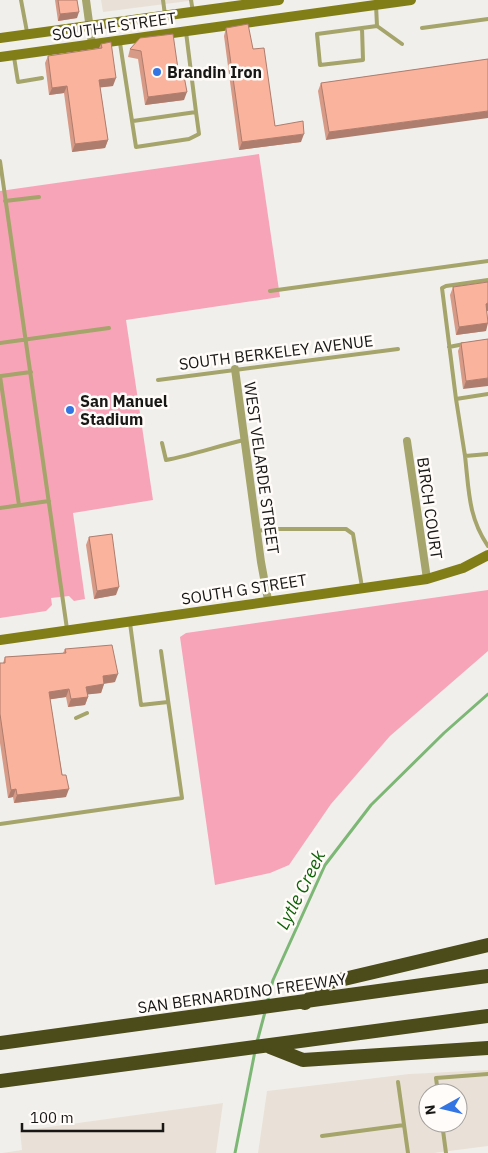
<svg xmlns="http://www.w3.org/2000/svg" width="488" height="1153" font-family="'IBM Plex Sans',sans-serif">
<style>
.built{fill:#e9e1d7;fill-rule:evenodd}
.green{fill:#f7a4b8}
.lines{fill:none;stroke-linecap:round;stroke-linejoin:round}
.stream{stroke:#7cb775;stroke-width:3}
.service{stroke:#a5a46a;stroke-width:4}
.minor{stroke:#a5a46a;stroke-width:8}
.secondary{stroke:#827e17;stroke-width:10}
.motorway{stroke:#4c4b1a;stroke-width:14}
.wall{fill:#d79a86}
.shaded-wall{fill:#af7d6d}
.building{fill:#fab39c;stroke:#af7d6d}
.poi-dot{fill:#3375e3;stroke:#fffcf9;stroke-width:2}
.labels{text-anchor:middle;stroke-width:5;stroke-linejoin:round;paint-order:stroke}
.street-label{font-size:16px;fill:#181716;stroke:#fffcf9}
.poi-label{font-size:16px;font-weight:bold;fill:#181716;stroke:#fffcf9;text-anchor:start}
.water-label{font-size:18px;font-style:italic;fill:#0e6306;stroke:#fffcf9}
</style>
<rect width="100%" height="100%" fill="#f1efeb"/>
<path class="built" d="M101 0H196L103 12Z
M488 1070V1146L434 1153H258L267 1091 409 1074ZM428 1093H458V1123H428Z
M223 1103 216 1153H2L22 1150 20 1131Z"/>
<path class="green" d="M259 154 280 297 126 320 153 500 73 513 85 599 74 601 69 596 51 598 52 605 46 611 0 618V191Z
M488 590V651L390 736 331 804 289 865 270 873 215 885 180 637 186 633Z"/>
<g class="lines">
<path class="stream" d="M267 1003 273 980 325 865 371 805 444 733 488 694
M257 1042 265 1012
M235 1153 255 1051"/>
<path class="service" d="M21 0 27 32
M163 0 165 15
M191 0 193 12
M376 5 377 26
M362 28 363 60 320 65 317 34 377 26 402 44
M422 28 488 19
M120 43 136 147 189 139 199 134 196 112
M14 57 18 82 42 78
M133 121 196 112 186 32
M0 161 67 629
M5 201 39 197
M270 291 488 261
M0 343 109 328
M449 347 464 344
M0 376 19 505
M1 376 31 372
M158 380 398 349
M456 399 442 288 446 286 488 280
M162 443 166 460C192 455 218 446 244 440
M488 454 465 456C469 490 468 517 488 546
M465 456 456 399 488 394
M0 508 49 501
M257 531 272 529H346L353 534 362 587
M130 623 141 705 168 702
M76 718 87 713
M0 824 182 798 161 651
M398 1082 408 1153
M438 1093 436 1078 488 1074
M442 1123 446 1153
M322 1136 404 1125"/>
<path class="minor" d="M86 0 92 44
M235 369 261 562 268 600
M407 441 427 579"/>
<path class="secondary" d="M0 38 279 0
M0 57 411 0
M0 640 427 579 463 568 488 555"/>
<path class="motorway" d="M305 1003 327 983 488 945
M0 1043 488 976
M270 1047 303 1060 488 1048
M0 1081 488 1016"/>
</g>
<path class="wall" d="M55 0H77V18L58 21Z
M226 28 253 49 275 126 301 142 239 150 224 36Z
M140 38 179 76 184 100 145 105 138 59 128 57 130 49Z
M101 44 113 86 100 87 108 140 105 148 72 152 64 93 49 95 45 63 48 56 99 48Z
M488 59 326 140 318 91 321 83Z
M488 282V311H487L486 331 456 335 450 295 453 287Z
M488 339 463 389 458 351 461 343Z
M89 537 116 595 94 599 86 545Z
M65 649 115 682 104 684 101 693 88 694V697L85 705 68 707 66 697 50 699 66 797 14 803 13 797 8 798 0 743V663H3L5 657 63 653Z"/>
<path class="shaded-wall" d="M79 12 77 18 58 21 60 14Z
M116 78 113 86 96 88 99 80Z
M67 86 64 93 49 95 52 88Z
M187 92 184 100 145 105 148 97Z
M488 111V118L326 140 329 132Z
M304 134 301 142 239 150 242 142Z
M108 140 105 148 72 152 75 144Z
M488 303V311L483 312 486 304Z
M488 323 486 331 456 335 459 327Z
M488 378V386L463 389 466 381Z
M119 587 116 595 94 599 97 591Z
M118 674 115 682 100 684 103 676Z
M104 684 101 693 83 695 86 687Z
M69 689 66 697 46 700 49 692Z
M88 697 85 705 68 707 71 699Z
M16 789 13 797 8 798 11 790Z
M69 789 66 797 14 803 17 795Z"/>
<path class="building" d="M58 0H77L79 12 60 14Z
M248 24 253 49 264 48 275 126 303 121 304 134 242 142 226 28Z
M173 34 179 76H184L187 92 148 97 141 51 130 49 140 38Z
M111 42 116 78 99 80 108 140 75 144 67 86 52 88 48 56 102 48 101 44Z
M488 59V111L329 132 321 83Z
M488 282V303L486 304 488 323 459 327 453 287Z
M488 339V378L466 381 461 343Z
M112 534 119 587 97 591 89 537Z
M112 645 118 674 103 676 104 684 86 687 88 697 71 699 69 689 49 692 62 775H66L69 789 17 795 16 789 11 790 0 714V663H5V657L66 653 65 649Z"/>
<g class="poi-dot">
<circle cx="157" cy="72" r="5"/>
<circle cx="70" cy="410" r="5"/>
</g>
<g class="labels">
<g class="street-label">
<text transform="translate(114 26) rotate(-8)" y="6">SOUTH E STREET</text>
<text transform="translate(276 352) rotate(-7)" y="6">SOUTH BERKELEY AVENUE</text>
<text transform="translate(262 468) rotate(82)" y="6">WEST VELARDE STREET</text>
<text transform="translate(430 508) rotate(82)" y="6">BIRCH COURT</text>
<text transform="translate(244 589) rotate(-9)" y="6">SOUTH G STREET</text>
<text transform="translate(242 993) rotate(-8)" y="6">SAN BERNARDINO FREEWAY</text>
</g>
<g class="poi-label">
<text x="167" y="78">Brandin Iron</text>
<text x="80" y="407">San Manuel<tspan x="80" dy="18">Stadium</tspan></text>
</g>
<g class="water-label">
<text transform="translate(301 890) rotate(-63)" y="6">Lytle Creek</text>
</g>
</g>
<g transform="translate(443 1108) rotate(262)"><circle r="24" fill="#fffcf9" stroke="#a3a09e"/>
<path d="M0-4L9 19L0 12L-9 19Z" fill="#3375e3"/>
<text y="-8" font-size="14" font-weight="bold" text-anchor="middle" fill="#181716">N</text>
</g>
<path d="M22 1123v8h141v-8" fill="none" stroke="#181716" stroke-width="2.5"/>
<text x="30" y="1123" font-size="15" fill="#181716" stroke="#fffcf9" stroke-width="4" paint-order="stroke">100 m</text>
</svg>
